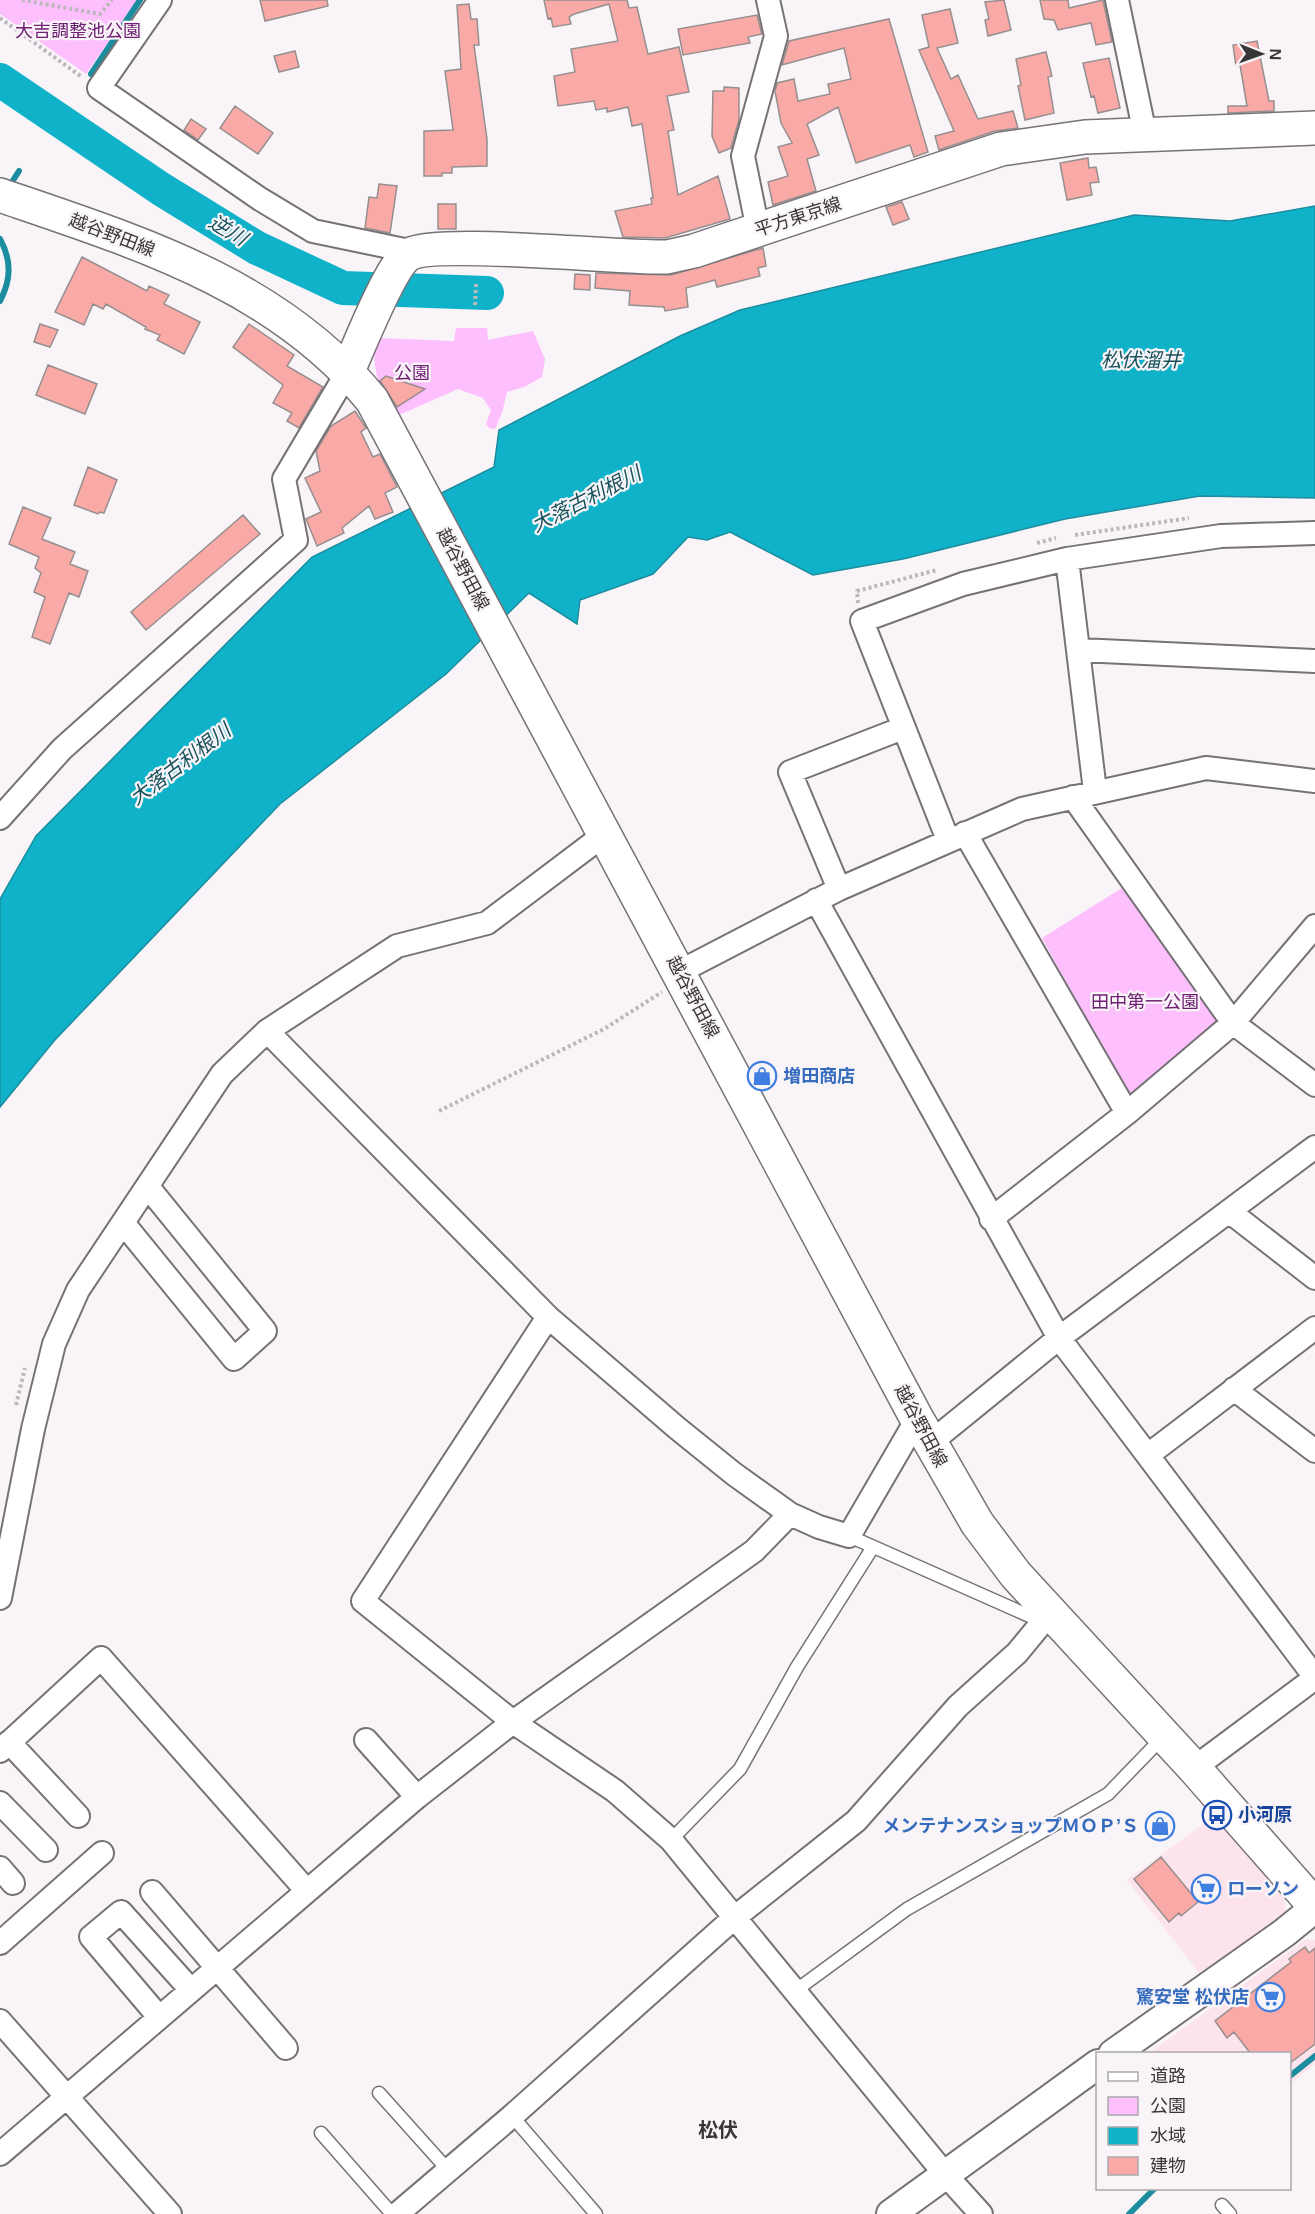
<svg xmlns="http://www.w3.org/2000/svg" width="1315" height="2214" font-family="Arial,'Noto Sans JP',sans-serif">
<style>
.commercial{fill:#fde4ec}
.green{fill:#fdbffe}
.water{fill:#10b2c9;stroke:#1c8d9e;stroke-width:1.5}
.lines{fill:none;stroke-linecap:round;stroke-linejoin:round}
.stream{stroke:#1c8d9e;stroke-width:6}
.river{stroke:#10b2c9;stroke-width:34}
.building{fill:#f9a9a6;stroke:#968f8f;stroke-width:1.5}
.service-casing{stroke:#767276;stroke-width:15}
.minor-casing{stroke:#767276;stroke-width:26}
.tertiary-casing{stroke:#767276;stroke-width:32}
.secondary-casing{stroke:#767276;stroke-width:36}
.primary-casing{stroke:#767276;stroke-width:36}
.path{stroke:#bbb7bb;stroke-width:4;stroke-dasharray:3 3;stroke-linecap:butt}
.service{stroke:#fff;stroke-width:12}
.minor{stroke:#fff;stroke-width:22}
.tertiary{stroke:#fff;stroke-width:28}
.secondary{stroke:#fff;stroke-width:33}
.primary{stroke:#fff;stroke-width:33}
.labels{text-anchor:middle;stroke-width:4.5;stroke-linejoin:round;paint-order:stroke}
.park-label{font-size:18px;fill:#6f2073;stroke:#f8f4f8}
.street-label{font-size:18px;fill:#383638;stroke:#f8f4f8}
.shop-label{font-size:18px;font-weight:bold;fill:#366cbe;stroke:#f8f4f8;text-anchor:start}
.transit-label{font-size:18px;font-weight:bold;fill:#164399;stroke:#f8f4f8;text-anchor:start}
.water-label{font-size:20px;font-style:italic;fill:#17515b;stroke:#f8f4f8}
.neighbourhood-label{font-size:20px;font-weight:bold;fill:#383638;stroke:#f8f4f8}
</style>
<rect width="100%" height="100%" fill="#f8f4f8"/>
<path class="commercial" d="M1214 1816 1285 1897V1917L1199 1973 1127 1880Z
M1306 1939 1315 1940V2064L1290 2084V2054H1148Z"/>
<path class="green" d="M0 0H138L86 74 0 14Z
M456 328H487L488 340 533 331 545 359 542 377 524 387 507 392 502 413 495 429 489 428 486 424 491 410 483 398 458 389 399 415C380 392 369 367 377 338L454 341Z
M1133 881 1230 1017 1129 1096 1042 938Z"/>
<path class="water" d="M1315 206V498L1200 496 1065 519 903 559 813 575 730 532 707 540 688 537 653 574 580 600 577 624 529 593 446 674 280 804 54 1041 0 1107V899L36 836 312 557 494 467 499 430 680 336 740 310 1134 215 1230 221Z"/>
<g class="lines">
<path class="stream" d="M91 74 140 0
M12 182 19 171
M0 239C12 261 11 280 0 301
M1290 2076 1315 2056
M1129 2214 1155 2188"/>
<path class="river" d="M0 80 161 189 257 248 343 288 487 293"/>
</g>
<path class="building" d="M260 0H327L328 6 265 21Z
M544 0H627L629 8 637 7 648 54 679 47 689 92 667 96 674 130 668 131 678 195 718 176 730 219 665 238 623 237 615 211 652 204 651 198H653L642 124 632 126 628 107 607 112V108L596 110 594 101 558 106 554 76 575 72 571 49 618 41 609 4 574 14 569 17 571 24 553 27 551 18 548 19Z
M1004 0 1011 30 988 36 985 20 989 19 985 2Z
M1040 0H1068L1069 8 1103 0 1112 42 1096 45 1091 23 1058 30 1054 20 1044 19Z
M469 4 471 19H477L479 45H474L487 139V166L452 167V173H442V176H424V131L453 130 445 71 461 69 457 5Z
M950 9 958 43 937 48 951 79 958 75 978 119 1013 111 1018 128 995 131 939 150 935 136 954 131 919 50 929 47 922 15Z
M757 15 762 34 748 37 750 43 683 55 678 29Z
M889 19 928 152 914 157 910 145 856 163 838 107 807 124 819 155 807 159 816 191 773 205 768 182 788 176 778 147 792 143 781 123 775 91 777 83 794 79 798 101 830 94 828 84 851 79 844 48 782 65 789 41Z
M1257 41 1269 101H1274V111L1228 113V106H1247L1240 65 1236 66 1233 45Z
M295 51 299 67 279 72 274 56Z
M1046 52 1052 76 1048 77 1054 113 1025 120 1018 86 1021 85 1016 59Z
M1109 58 1120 108 1098 113 1094 96 1091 97 1083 63Z
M724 87 739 88V120L731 148 719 153 712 136 713 91H724Z
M235 106 273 133 258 154 220 128Z
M191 119 206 129 198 140 184 130Z
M1088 158 1089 168 1096 167 1099 182 1090 183 1092 195 1067 200 1060 163Z
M379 184 397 186 390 233 365 228 369 197 377 198Z
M902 202 909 219 893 225 886 207Z
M438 204H456V229H438Z
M763 248 766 266 758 268 760 276 717 287 715 280 686 288 688 307 665 311 664 307 629 305 630 291 595 288 596 273 671 275Z
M82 257 147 291 149 286 169 295 164 304 200 322 184 354 157 340 160 335 145 329 146 327 106 304 103 309 93 304 84 325 55 312Z
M575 274 590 275V290L574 289Z
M40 324 58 330 50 347 34 342Z
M249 324 294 355 287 366 323 387 299 428 287 421 292 413 273 403 283 385 233 347Z
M48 365 97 384 85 414 36 395Z
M386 376 425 389 397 407 380 381Z
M355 411 366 428 361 432 373 457 380 454 397 487 385 493 393 512 375 519 369 506 342 528 344 533 317 546 306 519 321 512 305 478 320 471 316 451 331 426Z
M88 467 117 480 104 513 100 512 98 514 74 505Z
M23 507 51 518 42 539 75 552 70 564 88 571 79 597 69 593 50 644 32 637 45 597 34 592 41 573 35 568 39 557 9 544Z
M243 515 260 534 146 630 131 612Z
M1161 1857 1198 1902 1181 1916 1179 1913 1169 1922 1134 1879Z
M1305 1947 1309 1953 1315 1948V2044L1290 2063V2054H1251L1234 2032 1227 2038 1215 2021 1291 1962 1289 1959Z"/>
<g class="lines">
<g class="service-casing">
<path id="service" d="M849 1536 1043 1622
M671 1840 740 1769 797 1667 873 1547
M795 1991 907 1909 1108 1794 1163 1737
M379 2093 448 2170
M512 2116 596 2214
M321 2133 392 2214
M1222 2205 1230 2214"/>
</g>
<g class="minor-casing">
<path id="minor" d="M160 0 99 88 260 199 313 231 414 252
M1117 0 1145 134
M758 230 743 156 776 36 768 0
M1067 559 1095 791
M1080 650 1315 661
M1073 797 1233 1023 1315 1085
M0 818 62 749 296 540 284 479 348 371
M965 833 1127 1113
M948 840 862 621 963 584 1067 559 1221 536 1315 533
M839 889 790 772 903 728
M816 900 1059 1338 1315 1677
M679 972 839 889 1022 809 1206 768 1315 781
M267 1031 548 1317 677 1428 734 1474 790 1514 819 1527 849 1536 917 1419
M1230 1212 1315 1278
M991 1219 1127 1113 1233 1023 1315 926
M124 1224 234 1359 265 1331 148 1187
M548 1317 363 1601 513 1722 615 1791 671 1840 944 2173 981 2214
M1234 1389 1315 1451
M930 1443 1059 1338 1315 1147
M1148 1455 1315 1328
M0 1598 33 1429 54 1344 78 1290 222 1074 267 1031 397 946 487 923 605 834
M366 1740 417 1797
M9 1742 78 1816
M0 1751 101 1658 307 1891
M1194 1768 1315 1678
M0 1803 46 1850
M0 1868 13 1883
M152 1892 286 2048
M0 1943 102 1853
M159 2017 91 1937 121 1912 191 1990
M0 2021 170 2214
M0 2154 417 1797 513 1722 754 1551 790 1514
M397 2214 512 2116 734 1918 856 1821 958 1706 1017 1653 1050 1613"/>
</g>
<g class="tertiary-casing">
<path id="tertiary" d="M1113 2054 1284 1933 1315 1908
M891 2214 1098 2064"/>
</g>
<g class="secondary-casing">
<path id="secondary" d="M348 371C359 346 388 273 405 257 427 237 624 259 667 257L694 251 1001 149 1085 137 1315 128"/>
</g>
<g class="primary-casing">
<path id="primary" d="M0 195C137 242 277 284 372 400L917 1419 977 1523 1016 1575 1194 1768 1315 1906"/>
</g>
<path class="path" d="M22 0 100 14 112 0
M0 18 82 77
M475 305 476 284
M1075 535 1189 518
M1037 543 1056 538
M858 603 857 591 937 570
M439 1111 604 1029 662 992
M16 1405 25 1368"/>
<use href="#service" class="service"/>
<use href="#minor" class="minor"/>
<use href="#tertiary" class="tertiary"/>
<use href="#secondary" class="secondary"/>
<use href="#primary" class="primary"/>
</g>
<defs>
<g id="shop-ring" transform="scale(1.5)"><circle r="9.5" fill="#f8f4f8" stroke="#3f7fe0" stroke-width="1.5"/><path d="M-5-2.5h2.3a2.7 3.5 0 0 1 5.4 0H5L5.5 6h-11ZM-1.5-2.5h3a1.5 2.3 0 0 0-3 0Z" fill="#3f7fe0"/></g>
<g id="bus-ring" transform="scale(1.5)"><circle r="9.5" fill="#f8f4f8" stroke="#1a4fb4" stroke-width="1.5"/><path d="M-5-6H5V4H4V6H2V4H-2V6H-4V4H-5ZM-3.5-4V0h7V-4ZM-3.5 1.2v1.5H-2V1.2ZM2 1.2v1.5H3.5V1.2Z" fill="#1a4fb4"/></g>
<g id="supermarket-ring" transform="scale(1.5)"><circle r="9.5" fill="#f8f4f8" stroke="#3f7fe0" stroke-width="1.5"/><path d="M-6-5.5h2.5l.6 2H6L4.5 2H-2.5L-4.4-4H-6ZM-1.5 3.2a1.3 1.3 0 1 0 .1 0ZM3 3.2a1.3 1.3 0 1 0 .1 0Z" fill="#3f7fe0"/></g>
</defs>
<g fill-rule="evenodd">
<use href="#shop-ring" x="762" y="1076"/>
<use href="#bus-ring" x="1217" y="1815"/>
<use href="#shop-ring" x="1160" y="1826"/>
<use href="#supermarket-ring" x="1206" y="1889"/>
<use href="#supermarket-ring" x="1270" y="1997"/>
</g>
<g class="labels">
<g class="park-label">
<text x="78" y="37">大吉調整池公園</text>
<text x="412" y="379">公園</text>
<text x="1145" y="1008">田中第一公園</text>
</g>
<g class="street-label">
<text transform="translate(798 217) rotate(-18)" y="6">平方東京線</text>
<text transform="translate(112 235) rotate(21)" y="6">越谷野田線</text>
<text transform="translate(463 569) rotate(62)" y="6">越谷野田線</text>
<text transform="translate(693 997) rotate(62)" y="6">越谷野田線</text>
<text transform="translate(921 1426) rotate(62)" y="6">越谷野田線</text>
</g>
<g class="shop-label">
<text x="783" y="1082">増田商店</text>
<text x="1139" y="1832" text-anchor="end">メンテナンスショップＭＯＰ’Ｓ</text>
<text x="1227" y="1895">ローソン</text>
<text x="1249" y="2003" text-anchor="end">驚安堂 松伏店</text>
</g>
<g class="transit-label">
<text x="1238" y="1821">小河原</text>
</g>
<g class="water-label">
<text transform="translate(228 230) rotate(31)" y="7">逆川</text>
<text x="1141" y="367">松伏溜井</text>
<text transform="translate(586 499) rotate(-27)" y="7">大落古利根川</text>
<text transform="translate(180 764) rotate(-37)" y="7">大落古利根川</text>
</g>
<g class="neighbourhood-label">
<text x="718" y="2137">松伏</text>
</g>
</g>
<rect x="1096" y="2052" width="195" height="138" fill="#f8f4f8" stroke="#aba8ab" stroke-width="1.5"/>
<rect x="1108" y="2072" width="30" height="9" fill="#ffffff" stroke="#aba8ab" stroke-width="1.5"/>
<text x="1150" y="2082" font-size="18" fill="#383638">道路</text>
<rect x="1108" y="2097" width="30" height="18" fill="#fdbffe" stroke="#aba8ab" stroke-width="1.5"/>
<text x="1150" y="2112" font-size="18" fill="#383638">公園</text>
<rect x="1108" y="2127" width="30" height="18" fill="#10b2c9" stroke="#aba8ab" stroke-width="1.5"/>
<text x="1150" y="2142" font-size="18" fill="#383638">水域</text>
<rect x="1108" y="2157" width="30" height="18" fill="#f9a9a6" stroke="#aba8ab" stroke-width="1.5"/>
<text x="1150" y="2172" font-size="18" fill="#383638">建物</text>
<g transform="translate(1261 54) rotate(91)" stroke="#f8f4f8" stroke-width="4.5" paint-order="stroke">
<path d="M0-4.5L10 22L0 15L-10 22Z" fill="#383638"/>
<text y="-9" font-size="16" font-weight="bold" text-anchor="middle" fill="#383638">N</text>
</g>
</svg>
